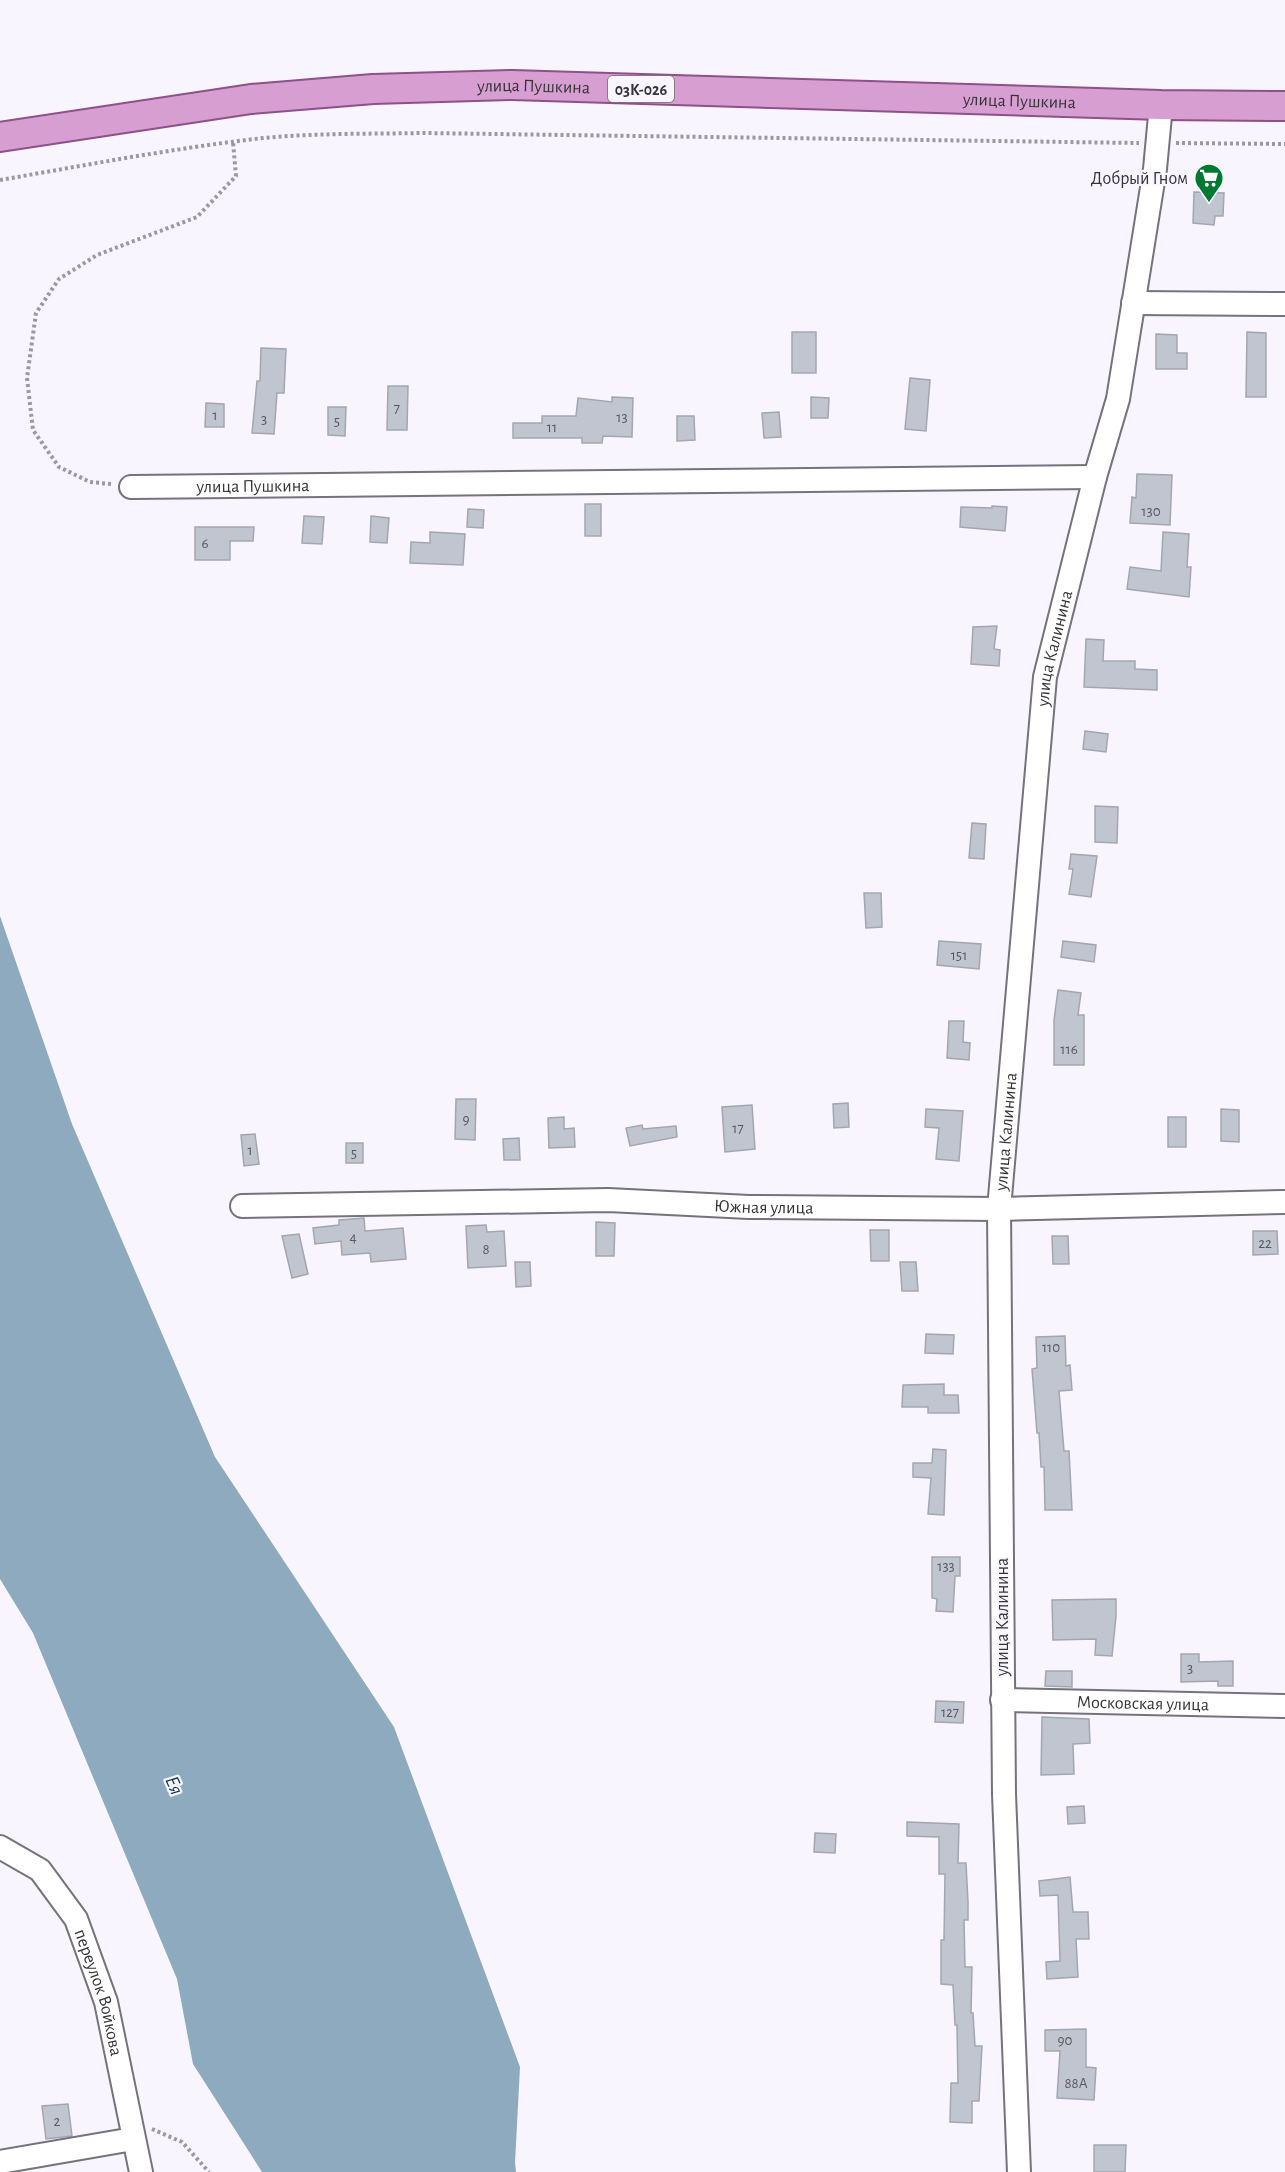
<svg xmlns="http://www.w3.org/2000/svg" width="1285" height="2172" font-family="'Alegreya Sans',sans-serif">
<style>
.water{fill:#8eaabe}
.building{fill:#c1c5d0;stroke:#a2a6b1;stroke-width:1.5}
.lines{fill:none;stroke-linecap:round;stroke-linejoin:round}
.minor-casing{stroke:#75727c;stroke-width:26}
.major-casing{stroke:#8e5088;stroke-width:32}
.path{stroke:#9a98a0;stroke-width:4;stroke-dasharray:3 3;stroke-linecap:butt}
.minor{stroke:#fff;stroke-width:22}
.major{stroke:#d79fd1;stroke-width:28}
.labels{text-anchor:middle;stroke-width:4.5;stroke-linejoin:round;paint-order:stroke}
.number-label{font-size:15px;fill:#59585f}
.shield{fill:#f8f5ff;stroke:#706e74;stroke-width:1.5}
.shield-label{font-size:16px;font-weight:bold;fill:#363439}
.street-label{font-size:18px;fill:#363439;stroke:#f8f5ff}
.poi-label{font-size:18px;fill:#363439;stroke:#f8f5ff;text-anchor:end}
.water-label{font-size:20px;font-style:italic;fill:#00334f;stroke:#f8f5ff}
</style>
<rect width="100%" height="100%" fill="#f8f5ff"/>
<path class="water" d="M0 916 72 1124 215 1457 394 1727 520 2067 515 2163 516 2172H262L193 2064 177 1979 33 1633 0 1579Z"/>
<path class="building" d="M1194 192 1224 193 1223 216H1215L1214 225 1193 223Z
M792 332H816V373H792Z
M1247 332 1266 333V397H1246Z
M1156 334 1177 335V353H1187V369H1156Z
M261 348 286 349 284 393H277L274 434 252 433 257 381H260Z
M910 378 930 380 926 431 905 429Z
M388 386H408L407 430H387Z
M612 397 633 398 632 437 603 436 602 443H582V438H513V423H542V416H576L578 398 612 402Z
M811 397 829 398 828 418H811Z
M206 403 224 404V427H205Z
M328 407H346L345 436 328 435Z
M779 412 781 437 764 438 762 413Z
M677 416H694L695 440 677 441Z
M1137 474 1172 475 1170 525 1130 523 1132 497 1136 498Z
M585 504H601V536H585Z
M992 506 1007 507 1005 531 960 527 961 507 992 508Z
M468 509 484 510 483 528 467 527Z
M304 516 324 517 322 544 302 543Z
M371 516 389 518 387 543 370 542Z
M195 527H254L253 541H230V560H195Z
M430 532 465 534 463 565 410 563 411 542 430 543Z
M1163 532 1189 534 1187 567H1191L1189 597 1127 589 1130 567 1161 571Z
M997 626 994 649 1000 650 999 666 971 664 973 627Z
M1086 639 1104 640 1103 661H1135V669L1157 670V690L1084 687Z
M1085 731 1108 734 1106 752 1083 749Z
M1095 806 1118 807 1117 843 1095 842Z
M972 823 986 824 984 859 969 858Z
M1071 854 1097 856 1091 897 1069 894 1073 869H1069Z
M864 893H881L882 927 866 928Z
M939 941 981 944 979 969 937 965Z
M1063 941 1096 945 1094 962 1061 957Z
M1058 990 1081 993 1078 1015H1084V1065H1054V1020Z
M949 1021H964L963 1042 970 1043 969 1060 947 1058Z
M456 1099H476L475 1140 455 1139Z
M848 1103 849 1127 834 1128 833 1104Z
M752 1105 755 1149 725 1152 722 1107Z
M926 1109 963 1111 959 1161 936 1159 939 1128 925 1127Z
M1221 1109 1239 1110V1142L1221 1141Z
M564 1117V1129L574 1128 575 1147 549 1148 548 1118Z
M1168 1117H1186V1147H1168Z
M642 1125 643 1129 676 1126 677 1137 630 1146 626 1128Z
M255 1134 259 1164 244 1166 241 1135Z
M519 1138 520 1160H504L503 1139Z
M346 1143H363V1163H346Z
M364 1218 365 1231 403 1228 406 1259 371 1262 370 1253 342 1255 341 1241 315 1244 313 1228 339 1225V1220Z
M596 1222 615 1223 614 1256H596Z
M486 1225 487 1232 504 1231 506 1266 468 1268 466 1226Z
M870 1230H889V1261H871Z
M1253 1231H1277L1278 1254 1253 1255Z
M299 1234 308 1274 292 1278 282 1236Z
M1052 1236H1068L1069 1264H1053Z
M515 1262H530L531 1286 516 1287Z
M900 1262H916L918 1291H902Z
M926 1334 954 1335 953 1354 925 1353Z
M1065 1336 1066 1366 1070 1365 1072 1390 1059 1391 1064 1451H1069L1072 1510H1045L1044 1467H1041L1039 1433H1037L1032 1369 1037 1368 1036 1337Z
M944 1384V1395H958L959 1413H928V1407H902L903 1385Z
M933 1449 946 1450 944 1515 928 1514 931 1478 913 1477V1463H932Z
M932 1557H960V1576H955L953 1612 936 1611 937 1599 932 1598Z
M1116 1599V1616L1112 1656 1095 1655 1096 1639 1053 1640 1052 1600Z
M1181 1654H1199V1662L1233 1661V1686H1218V1681L1181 1682Z
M1046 1671H1072V1687L1045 1686Z
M936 1701 964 1702 963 1723 935 1722Z
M1042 1717 1089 1719 1090 1743 1073 1744 1074 1774 1041 1775Z
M1084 1806 1085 1823 1068 1824 1067 1807Z
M907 1822 959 1824 958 1863H966L968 1902V1920H964L965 1967H972L971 2013H973L975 2046H982L979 2101H972V2123L950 2122 951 2083H958L957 2025H955L953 1985 941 1984V1940H944L945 1874H939V1837L907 1836Z
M815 1833 836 1834 835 1853 814 1852Z
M1070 1877 1073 1912H1088L1089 1939H1076L1078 1977 1047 1979 1046 1962 1060 1961 1058 1895 1040 1896 1039 1881Z
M1086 2029V2067L1096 2068 1094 2100 1057 2098 1060 2051H1045V2030Z
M68 2104 72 2136 46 2139 42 2106Z
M1094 2145H1126L1125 2172H1094Z"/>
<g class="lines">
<g class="minor-casing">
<g id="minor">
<path d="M1133 303 1285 304"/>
<path id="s1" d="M131 487 1095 477"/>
<path id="s2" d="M242 1206 608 1200 749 1207 999 1209 1285 1202"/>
<path id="s3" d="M1002 1700 1285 1706"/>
<path id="s4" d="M0 1847 40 1870 76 1919 106 2002 141 2172"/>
<path d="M0 2162 133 2139"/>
<path id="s5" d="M1019 2172 1004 1794 999 1209 1045 677 1095 477 1118 399 1155 169 1161 105"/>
</g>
</g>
<g class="major-casing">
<g id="major">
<path id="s6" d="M0 137 251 99 373 89 512 85 1161 105 1285 106"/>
</g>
</g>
<path class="path" d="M1176 143 1285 144
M0 180C87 165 175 148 263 138 316 133 370 134 423 133L1139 143
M111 484 90 482 59 467 33 430 27 378 36 313 59 279 97 255 197 217 236 176 233 142
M152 2129 182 2142 209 2172"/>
<use href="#minor" class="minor"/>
<use href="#major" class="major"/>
</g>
<defs>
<g id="supermarket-pin" transform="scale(1.5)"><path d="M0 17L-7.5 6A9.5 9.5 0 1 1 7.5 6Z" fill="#017a31" stroke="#f8f5ff"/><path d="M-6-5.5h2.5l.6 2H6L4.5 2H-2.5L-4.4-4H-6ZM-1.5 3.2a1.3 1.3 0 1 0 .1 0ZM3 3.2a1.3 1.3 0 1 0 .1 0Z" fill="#fff"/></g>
</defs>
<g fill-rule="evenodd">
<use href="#supermarket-pin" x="1209" y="178"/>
</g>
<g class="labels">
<g class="number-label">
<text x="397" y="413">7</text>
<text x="215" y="420">1</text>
<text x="622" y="422">13</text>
<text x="264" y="424">3</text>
<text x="337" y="426">5</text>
<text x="552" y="432">11</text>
<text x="1151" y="516">130</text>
<text x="205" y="548">6</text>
<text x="959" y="960">151</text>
<text x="1069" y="1054">116</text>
<text x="466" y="1124">9</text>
<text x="738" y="1133">17</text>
<text x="250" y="1155">1</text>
<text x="354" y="1158">5</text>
<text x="353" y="1242">4</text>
<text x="1265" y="1248">22</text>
<text x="486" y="1254">8</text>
<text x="1051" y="1352">110</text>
<text x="946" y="1571">133</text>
<text x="1190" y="1673">3</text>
<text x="950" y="1717">127</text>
<text x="1065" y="2045">90</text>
<text x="1076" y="2088">88А</text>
<text x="57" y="2126">2</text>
</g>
<rect class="shield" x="608" y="76" width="66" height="26" rx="4.5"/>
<g class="shield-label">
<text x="641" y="95">03К-026</text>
</g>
<g class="street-label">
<text dy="6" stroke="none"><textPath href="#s6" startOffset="537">улица Пушкина</textPath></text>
<text dy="6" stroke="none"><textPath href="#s6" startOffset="1023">улица Пушкина</textPath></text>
<text dy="6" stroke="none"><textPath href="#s1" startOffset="122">улица Пушкина</textPath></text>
<text dy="6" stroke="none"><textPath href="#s5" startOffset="1527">улица Калинина</textPath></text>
<text dy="6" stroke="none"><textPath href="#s5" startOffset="1041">улица Калинина</textPath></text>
<text dy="6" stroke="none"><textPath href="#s2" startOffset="522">Южная улица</textPath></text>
<text transform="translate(1002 1617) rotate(-90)" y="6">улица Калинина</text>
<text dy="6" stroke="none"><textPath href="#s3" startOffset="141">Московская улица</textPath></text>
<text dy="6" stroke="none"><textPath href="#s4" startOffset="184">переулок Войкова</textPath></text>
</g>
<g class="poi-label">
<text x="1188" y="184">Добрый Гном</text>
</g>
<g class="water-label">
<text transform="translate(175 1785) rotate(66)" y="7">Ея</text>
</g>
</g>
</svg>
